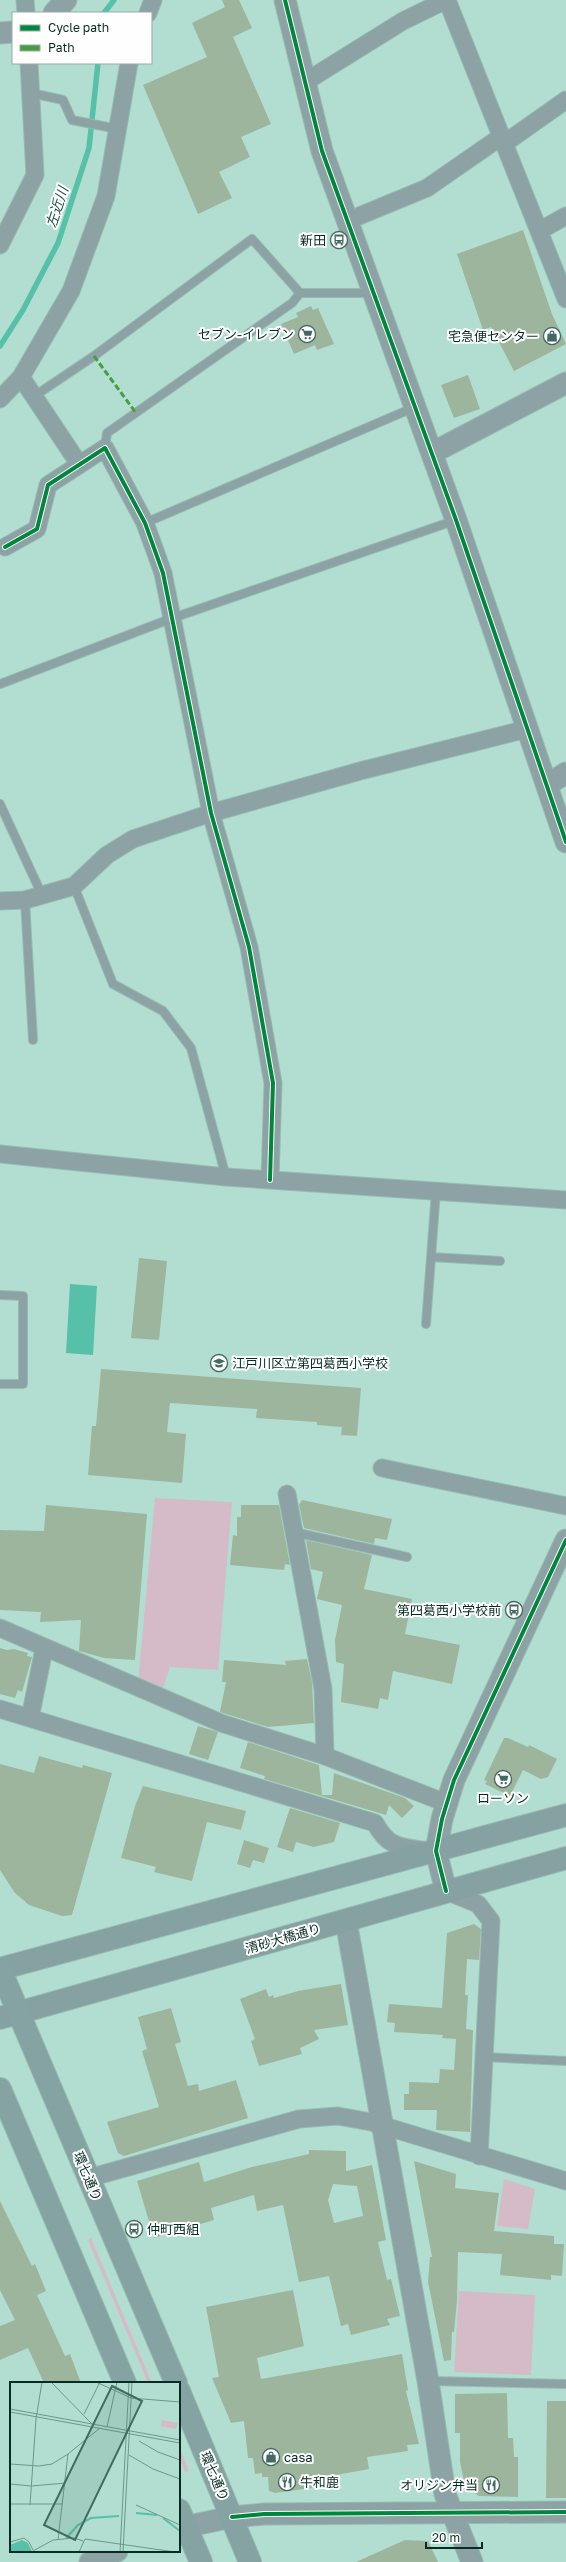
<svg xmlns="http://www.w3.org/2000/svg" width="566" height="2562" font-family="'Golos Text','Noto Sans JP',sans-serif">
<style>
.green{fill:#d4bbc7}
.water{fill:#56c0a8}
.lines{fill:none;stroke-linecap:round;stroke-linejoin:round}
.stream{stroke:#56c0a8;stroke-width:5.5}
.building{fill:#9eb59d;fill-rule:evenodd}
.service-casing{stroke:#96bbb0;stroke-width:10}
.minor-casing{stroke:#96bbb0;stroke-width:19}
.tertiary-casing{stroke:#96bbb0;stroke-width:23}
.secondary-casing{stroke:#96bbb0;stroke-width:24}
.primary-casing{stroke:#96bbb0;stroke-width:24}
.service{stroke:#8ca2a4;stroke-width:8}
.minor{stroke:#8ca2a4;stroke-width:17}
.tertiary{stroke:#8ca2a4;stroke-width:21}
.secondary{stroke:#86a1a2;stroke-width:22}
.primary{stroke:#85a3a2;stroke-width:22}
.quiet{stroke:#489d40;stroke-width:3;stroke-dasharray:6 3;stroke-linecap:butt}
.cycleway-casing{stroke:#fefefe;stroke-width:6}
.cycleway{stroke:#00873e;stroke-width:4}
.labels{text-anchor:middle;stroke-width:4;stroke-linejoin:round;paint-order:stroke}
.poi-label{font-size:13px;fill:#072c23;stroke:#fefefe;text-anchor:end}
.street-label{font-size:13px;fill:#072c23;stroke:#fefefe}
.water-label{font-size:14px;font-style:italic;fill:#1c5043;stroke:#fefefe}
.inset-river{fill:none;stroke:#56c0a8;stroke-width:2}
.inset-road{fill:none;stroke:#6d978b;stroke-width:1}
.view{fill:#426a60;fill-opacity:0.15;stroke:#426a60;stroke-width:2}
.inset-edge{fill:none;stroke:#072c23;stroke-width:2}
</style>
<rect width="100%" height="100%" fill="#b1ded1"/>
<path class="green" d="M155 1498 232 1502 218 1670 170 1667 162 1691 138 1683Z
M504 2179 535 2189 528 2229 497 2226Z
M91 2238 152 2383H148L88 2240Z
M459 2291 535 2295 531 2375 454 2372Z
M179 2446 189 2471 185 2472 179 2458Z"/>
<path class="water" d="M70 1284 97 1286 93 1355 66 1353Z"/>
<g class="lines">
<path class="stream" d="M104 13 114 0
M0 346 23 310 58 243 89 148 98 63"/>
</g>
<path class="building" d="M222 0H239L252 28 233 37 271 124 241 137 250 157 219 172 232 198 198 214 143 85 207 57 192 23 225 7Z
M523 230 552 314 566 344 514 371 491 327 483 330 457 254Z
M311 306 313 310 318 308 334 344 317 350 315 345 294 354 281 324 298 317 296 313Z
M468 375 480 409 454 418 441 385Z
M139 1258 167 1261 159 1340 131 1338Z
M101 1369 361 1388 357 1436 341 1435 342 1427 317 1425V1422L256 1418 257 1409 170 1403 167 1432 186 1434 182 1483 88 1475 92 1426H96Z
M302 1500 392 1519 387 1540 375 1538 374 1544 304 1528 299 1505Z
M46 1505 147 1514 135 1660 104 1658 79 1651 81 1620 40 1622 41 1612 0 1610V1530L44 1531Z
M241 1505H279L290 1565 285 1564 284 1570 230 1565 233 1535 237 1536V1517H241Z
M306 1540 372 1555 364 1589 412 1599 405 1634 460 1645 452 1684 393 1671 388 1700 380 1698 378 1709 341 1702 344 1664 336 1662 335 1640 342 1605 317 1599 323 1572 311 1569Z
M0 1648 7 1650 14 1649 28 1653 27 1656 32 1657 22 1692 18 1690 15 1698 0 1694Z
M307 1659 312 1682 314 1723 268 1727 220 1712 226 1682H222L224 1660 286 1665 285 1661Z
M198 1726 218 1732 208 1760 189 1754Z
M504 1738H508L528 1747 529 1745 557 1759 548 1777 541 1779 523 1770 510 1796 485 1784 487 1781 484 1780Z
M248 1742 319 1765 322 1795H332L334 1773 405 1798 414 1806 402 1818 389 1805 386 1815 264 1779 265 1776 240 1768Z
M39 1756 82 1768 83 1765 112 1773 72 1915 62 1916 29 1905 15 1893 0 1870V1764L34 1773Z
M143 1786 246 1811 241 1830 207 1822 192 1881 154 1872 156 1867 121 1858 135 1806Z
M290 1808 340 1823 334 1842 314 1847 296 1842 293 1852 277 1847Z
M244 1840 269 1848 264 1863 253 1860 250 1868 237 1864Z
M474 1924 481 1929 479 1960 467 1959 465 1995H468L466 2029 473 2030 470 2132 436 2130 437 2110H404V2094H409V2082L439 2083 440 2069 454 2070 456 2039 442 2038 443 2035 394 2032 395 2023 387 2022 389 2004 442 2008 447 1933Z
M341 1984 348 2025 314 2030 319 2039 300 2048 302 2054 259 2066 251 2041 255 2039 240 1999 266 1989 269 1997 273 1995 274 1998 298 1991Z
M171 2008 181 2042 175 2044 188 2086 198 2084 199 2091 236 2080 248 2118 124 2156 118 2153 107 2122 159 2107 142 2051 147 2049 138 2017Z
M309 2150 346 2151V2171L372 2165 386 2240 378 2242 387 2280 391 2279 400 2316 387 2319 390 2325 351 2335 348 2324 341 2326 329 2276 299 2282 283 2205 257 2211 254 2195 211 2208 214 2220 154 2238 137 2181 199 2162 204 2182 252 2167 309 2154ZM333 2184 357 2186 363 2216 334 2223 328 2200Z
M414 2161 456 2174 455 2188 499 2193 494 2231 554 2236V2244H564L562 2276 551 2275V2280L500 2275 502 2254 458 2252 457 2301 454 2332H452L451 2360 444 2361 428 2282 430 2257H432Z
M0 2201 32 2266 35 2264 46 2291 37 2295 65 2356 70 2354 81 2383H44L28 2348 0 2360V2326L15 2320 0 2290Z
M293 2290 304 2346 257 2358 261 2379 402 2354 408 2390 406 2391 419 2444 407 2445 408 2451 367 2457 369 2469 331 2476 333 2485 275 2493 269 2491 268 2477H262V2473L255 2474 253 2458H248L244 2421 231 2423 212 2378 219 2377 206 2307Z
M507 2393 508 2438H513L514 2457H518V2497L479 2496 465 2486 460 2462V2433H455V2394Z
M547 2401H566V2498H546Z
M405 2540 428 2541 438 2562H356Z"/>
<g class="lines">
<g class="service-casing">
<path id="service" d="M31 93 63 100 72 120 118 129
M33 397 94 356 252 239 300 293H372
M105 448 107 433 292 303 300 293
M145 523 415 407
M0 684 170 619 456 520
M0 804 42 895
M74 886 113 984 163 1011 191 1048 226 1177
M25 900 33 1040
M431 1257 500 1261
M0 1295 23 1296V1384H0
M426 1324 436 1191
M294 1532 407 1557
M484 2057 566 2061
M429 2381 566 2384"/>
</g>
<g class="minor-casing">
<path id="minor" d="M25 0 26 13
M447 0 566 299
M148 13 153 0
M305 82 403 21 446 0
M505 143 566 100
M347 221 427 188 502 136
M539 231 566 216
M0 245 35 175 29 63
M21 377 79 464
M0 399 21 377 71 291 106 196 129 63
M5 547 37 529 48 485 105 448 145 523 163 573 211 813 249 947 273 1083 270 1180
M0 901 25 900 74 886 107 855 133 839 211 813 360 771 527 729
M0 1154 226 1177 566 1200
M382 1468 566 1506
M287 1494 323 1689 325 1756
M0 1628 221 1723 325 1756 446 1803
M0 1709 375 1823C389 1849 402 1847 429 1851
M30 1718 44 1649
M446 1891 478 1904 491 1921 479 2156
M89 2178 299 2119 338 2116 371 2122 566 2181"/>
</g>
<g class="tertiary-casing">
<path id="tertiary" d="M285 0 322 151 456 520 566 842
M54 13 66 0
M0 33 13 32
M432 453 566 383
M547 785 566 773
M446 1891 436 1851 442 1819 454 1780 566 1540
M346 1921 428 2381 445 2494 472 2562
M179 2528 232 2517 264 2514 566 2512
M90 2562 117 2551"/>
</g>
<g class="secondary-casing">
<path id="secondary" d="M0 1969 566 1815
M0 2018 566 1858"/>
</g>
<g class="primary-casing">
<path id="primary" d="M0 1969 176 2383
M0 2089 125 2383
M179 2391 250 2562
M179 2510 201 2562"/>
</g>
<use href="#service" class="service"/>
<use href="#minor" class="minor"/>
<use href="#tertiary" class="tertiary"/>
<use href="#secondary" class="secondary"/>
<use href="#primary" class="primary"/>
<path class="quiet" d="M94 356 136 413"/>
<g class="cycleway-casing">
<path id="cycleway" d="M285 0 322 151 456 520 566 842
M5 547 37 529 48 485 105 448 145 523 163 573 211 813 249 947 273 1083 270 1180
M446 1891 436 1851 442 1819 454 1780 566 1540
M232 2517 264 2514 566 2512"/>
</g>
<use href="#cycleway" class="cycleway"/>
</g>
<defs>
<g id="bus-ring" transform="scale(0.9)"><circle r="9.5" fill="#fefefe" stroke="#426a60" stroke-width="1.5"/><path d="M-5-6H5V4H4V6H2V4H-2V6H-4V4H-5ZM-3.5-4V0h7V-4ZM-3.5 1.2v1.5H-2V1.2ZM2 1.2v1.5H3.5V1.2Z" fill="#426a60"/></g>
<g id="supermarket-ring" transform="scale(0.9)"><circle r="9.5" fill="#fefefe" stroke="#426a60" stroke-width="1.5"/><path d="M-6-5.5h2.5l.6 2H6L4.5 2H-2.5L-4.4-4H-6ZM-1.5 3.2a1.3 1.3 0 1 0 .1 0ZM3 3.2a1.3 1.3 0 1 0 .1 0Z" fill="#426a60"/></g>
<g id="shop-ring" transform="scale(0.9)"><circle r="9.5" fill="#fefefe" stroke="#426a60" stroke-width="1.5"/><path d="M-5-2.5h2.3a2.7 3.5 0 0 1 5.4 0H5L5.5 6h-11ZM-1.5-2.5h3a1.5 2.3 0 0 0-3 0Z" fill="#426a60"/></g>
<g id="school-ring" transform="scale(0.9)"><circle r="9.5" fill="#fefefe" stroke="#426a60" stroke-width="1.5"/><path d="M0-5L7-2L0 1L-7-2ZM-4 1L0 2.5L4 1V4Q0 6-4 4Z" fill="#426a60"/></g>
<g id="restaurant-ring" transform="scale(0.9)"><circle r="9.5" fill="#fefefe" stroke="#426a60" stroke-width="1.5"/><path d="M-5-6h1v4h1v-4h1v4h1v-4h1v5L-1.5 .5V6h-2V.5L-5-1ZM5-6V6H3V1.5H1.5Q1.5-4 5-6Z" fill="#426a60"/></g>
</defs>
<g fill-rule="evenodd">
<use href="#bus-ring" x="339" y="240"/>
<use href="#supermarket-ring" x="307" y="334"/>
<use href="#shop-ring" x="552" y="336"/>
<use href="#school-ring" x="219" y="1363"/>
<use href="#bus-ring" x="514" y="1610"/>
<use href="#supermarket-ring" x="503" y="1779"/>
<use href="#bus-ring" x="134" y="2229"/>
<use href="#shop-ring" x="271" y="2457"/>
<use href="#restaurant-ring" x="287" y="2482"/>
<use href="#restaurant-ring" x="491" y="2485"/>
</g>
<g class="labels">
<g class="poi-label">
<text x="326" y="245">新田</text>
<text x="294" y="339">セブン-イレブン</text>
<text x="539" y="341">宅急便センター</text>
<text x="232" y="1368" text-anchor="start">江戸川区立第四葛西小学校</text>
<text x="501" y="1615">第四葛西小学校前</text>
<text x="503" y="1803" text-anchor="middle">ローソン</text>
<text x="147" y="2234" text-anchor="start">仲町西組</text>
<text x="284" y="2462" text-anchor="start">casa</text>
<text x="300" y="2487" text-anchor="start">牛和鹿</text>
<text x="478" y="2490">オリジン弁当</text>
</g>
<g class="street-label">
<text transform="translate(283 1938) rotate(-16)" y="5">清砂大橋通り</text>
<text transform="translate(88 2176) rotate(67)" y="5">環七通り</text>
<text transform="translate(215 2476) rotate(67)" y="5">環七通り</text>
</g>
<g class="water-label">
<text transform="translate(57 207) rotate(-72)" y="5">左近川</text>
</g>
</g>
<g transform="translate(10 2382)">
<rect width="170" height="170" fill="#b1ded1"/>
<path d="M152 38 168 41 166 47 151 44Z" fill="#d4bbc7"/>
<path d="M12 158 18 161 22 170H0V163Z" fill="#56c0a8"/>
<path class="inset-river" d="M126 131 147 133M153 136 170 149M56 156 68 143 81 136 109 134"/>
<path class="inset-road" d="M41 0 82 42M86 0 121 16 170 20M0 27 170 58M0 30 170 61M74 32 90 0M97 45 107 0M129 59 148 70 170 78M119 73 143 87 170 97M0 82 29 84 42 82 58 72 90 46M0 102 21 104 56 101M0 122H53M20 123 26 37 32 0M126 123 170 143M48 158 58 72M0 160 14 156 19 160 23 168M23 169 43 158 64 156 73 159M69 170 75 157 165 170M110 170 119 0M113 170 122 0"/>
<path class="view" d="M102 4 132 19 65 158 34 143Z"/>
<rect width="170" height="170" class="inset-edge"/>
</g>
<rect x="12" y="12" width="140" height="52" fill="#fefefe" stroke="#9baaa6"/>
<rect x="20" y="25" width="20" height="6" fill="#00873e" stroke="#9baaa6"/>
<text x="48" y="32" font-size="12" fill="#072c23">Cycle path</text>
<rect x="20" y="45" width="20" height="6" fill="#489d40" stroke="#9baaa6"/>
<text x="48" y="52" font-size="12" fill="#072c23">Path</text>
<path d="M426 2542v6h56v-6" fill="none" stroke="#072c23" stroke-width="2"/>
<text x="432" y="2542" font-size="12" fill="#072c23" stroke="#fefefe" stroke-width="3" paint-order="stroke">20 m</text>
</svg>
